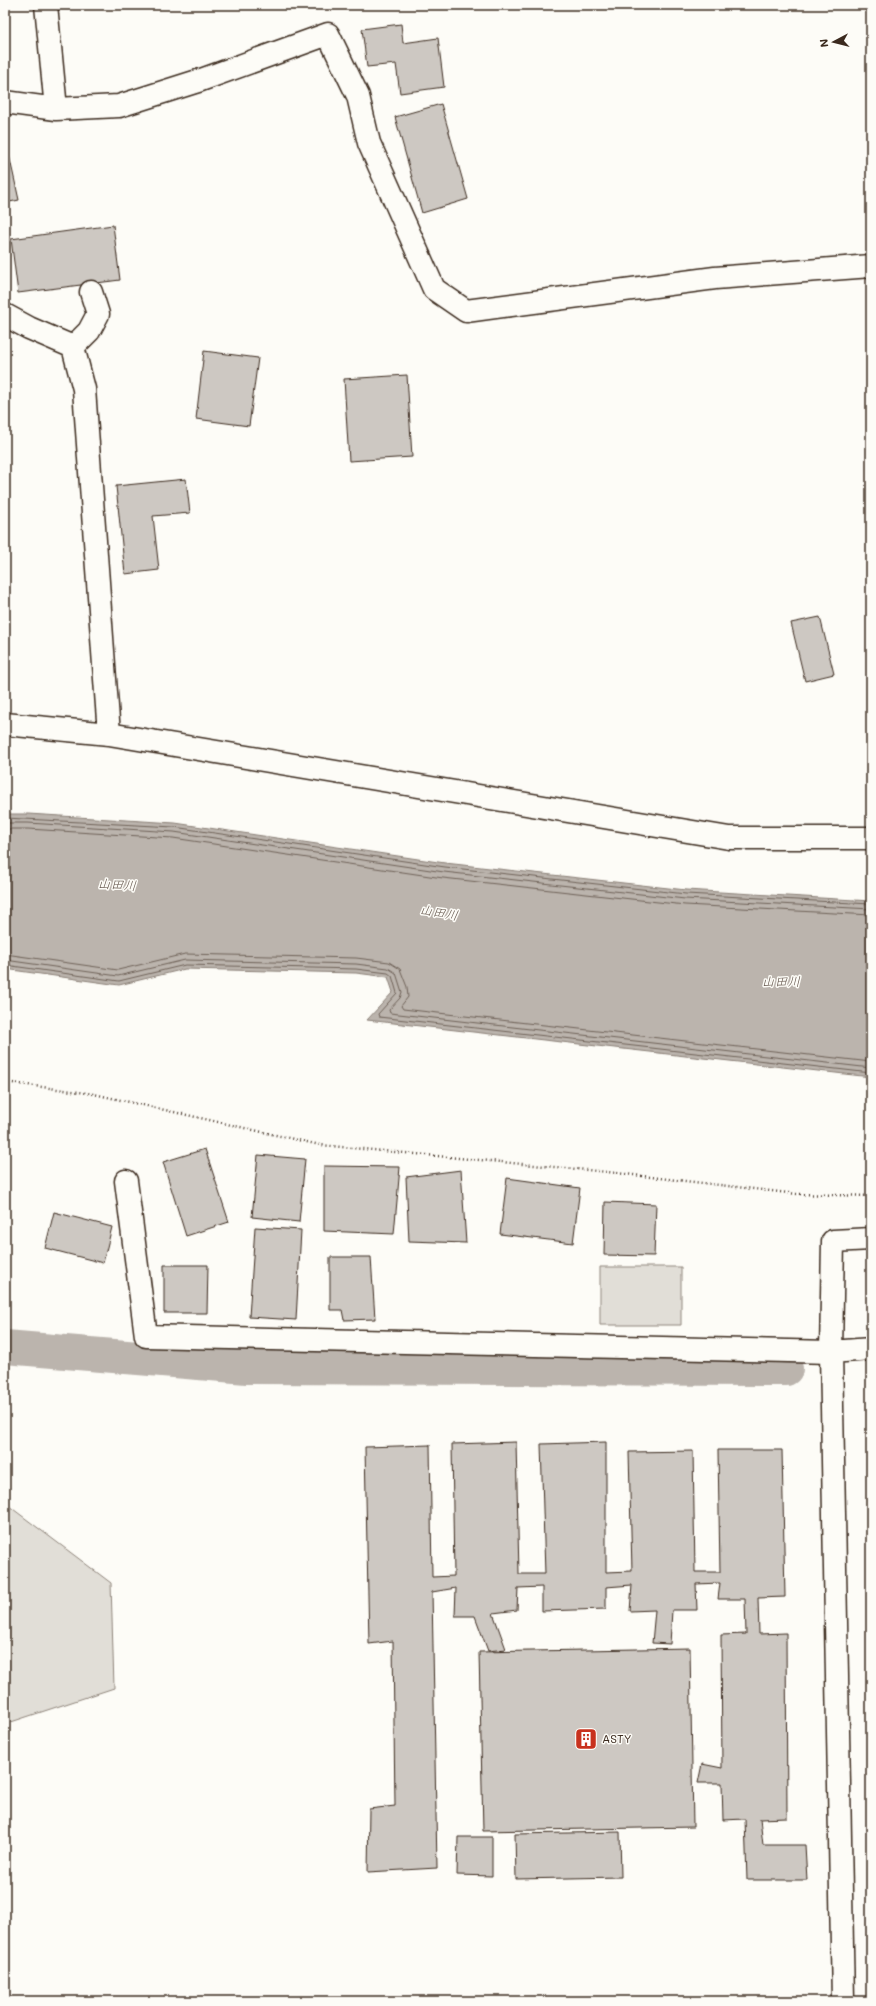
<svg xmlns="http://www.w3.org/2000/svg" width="876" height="2006" font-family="Mali,'Klee One',sans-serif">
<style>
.green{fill:#e1ded7;stroke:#8e847a}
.water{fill:#bbb4ad;stroke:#887d74}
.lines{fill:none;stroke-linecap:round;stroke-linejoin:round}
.shore{stroke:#6e6157;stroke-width:1}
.canal{stroke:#bbb4ad;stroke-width:34}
.building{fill:#cdc8c2;stroke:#3b2a1e}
.minor-casing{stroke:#3b2a1e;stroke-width:25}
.path{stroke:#3b2a1e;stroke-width:2.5;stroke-dasharray:1 3;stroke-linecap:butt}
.minor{stroke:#fdfcf7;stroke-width:22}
.labels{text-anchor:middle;stroke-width:3;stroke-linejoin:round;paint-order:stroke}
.poi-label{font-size:12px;fill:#3b2a1e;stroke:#fdfcf7;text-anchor:start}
.water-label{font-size:13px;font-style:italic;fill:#615349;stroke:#fdfcf7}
</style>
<rect width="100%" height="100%" fill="#fdfcf7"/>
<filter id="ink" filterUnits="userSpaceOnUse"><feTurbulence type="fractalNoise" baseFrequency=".025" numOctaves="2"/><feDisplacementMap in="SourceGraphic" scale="8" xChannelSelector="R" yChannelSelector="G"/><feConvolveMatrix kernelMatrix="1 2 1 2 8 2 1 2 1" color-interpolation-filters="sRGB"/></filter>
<g filter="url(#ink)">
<path class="green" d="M600 1267H681V1325H600Z
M5 1503 111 1583 114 1688 5 1724Z"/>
<path class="water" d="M5 814H28L175 823 445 863 686 890 871 901V1077L367 1020 393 992 388 977 356 973 185 969 119 985 5 969Z"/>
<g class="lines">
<path class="shore" d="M5 818 174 827 445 867 686 894 871 904
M5 823H28L174 832 444 872 685 899 871 909
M5 829H28L173 838 443 878 685 905 871 915
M5 954 118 970 185 954 356 958 389 962 400 969 407 987 408 997 401 1006 403 1009 871 1062
M5 960 118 976 185 960 356 964 388 968 396 973 402 992 400 998 389 1010 390 1013 871 1068
M5 965 119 981 185 965 356 969 388 973 392 976 397 993 378 1014 379 1017 871 1073"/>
<path class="canal" d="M5 1347 247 1367 786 1369"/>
</g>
<path class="building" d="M401 24 403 43 438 38 444 87 400 93 396 64 367 67 362 29Z
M441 104 468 199 422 213 395 117Z
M5 137 19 200 5 203Z
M113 225 120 280 18 293 11 239Z
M204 351 258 358 249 426 196 419Z
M407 375 412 457 349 461 344 379Z
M186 479 190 513 153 516 159 570 125 574 116 486Z
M820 617 834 674 805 681 791 623Z
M205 1149 229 1222 186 1236 163 1162Z
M258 1155 305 1159 299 1222 252 1217Z
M324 1166 400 1167 394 1234 324 1231Z
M461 1170 466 1243 409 1241 406 1177Z
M507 1178 580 1188 573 1243 500 1234Z
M605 1202 656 1204 654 1256 604 1255Z
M54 1212 112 1227 103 1263 45 1248Z
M255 1227 301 1230 296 1320 249 1317Z
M330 1257H371L375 1319 344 1320 342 1310H330Z
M164 1265H208L207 1313H164Z
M516 1442 519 1574H545L541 1444 606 1442V1572L632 1571 629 1452 693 1451 695 1572H720L718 1450H782L785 1597 758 1598 759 1634 786 1633 787 1818 760 1819 763 1845H805L807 1880H747L745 1819 723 1820 722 1783H698L702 1764 722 1768 721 1635 746 1634 745 1599H718L720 1583 696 1584 697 1610H672L670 1644 652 1643 655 1610 630 1611 632 1585 606 1587V1609L542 1611V1587L518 1588 517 1610 493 1613 506 1649 488 1651 475 1616H455L456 1588 432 1592 437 1868 368 1872 369 1809 395 1806 393 1641 369 1644 365 1447 430 1445 432 1577 454 1576 452 1444Z
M690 1648 693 1827 483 1831 479 1652Z
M620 1832 621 1877 516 1879 515 1834Z
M458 1837H492V1876L457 1875Z"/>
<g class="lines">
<g class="minor-casing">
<path id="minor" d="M46 5 56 109
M5 102 56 109 119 106 201 80 328 34 358 96 369 143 434 289 466 311 715 278 871 266
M5 315 29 328 73 347 84 389 109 734
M73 347 89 331 98 314 91 292
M5 724 109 734 729 838H871
M126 1181 146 1336 831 1352 871 1349
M843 2001 831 1352 833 1241 871 1239"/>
</g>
<path class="path" d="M5 1082 94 1094 320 1145 608 1172 797 1194 871 1196"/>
<use href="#minor" class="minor"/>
</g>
</g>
<defs>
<g id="building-square" transform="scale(1.15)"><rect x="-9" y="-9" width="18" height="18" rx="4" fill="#c8321e" stroke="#fdfcf7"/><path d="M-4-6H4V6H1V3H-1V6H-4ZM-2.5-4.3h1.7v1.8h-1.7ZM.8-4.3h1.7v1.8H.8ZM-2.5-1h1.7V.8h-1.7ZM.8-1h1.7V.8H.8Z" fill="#fff"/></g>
</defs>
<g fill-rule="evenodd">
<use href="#building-square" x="586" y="1739"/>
</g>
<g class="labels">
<g class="poi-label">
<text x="602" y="1743">ASTY</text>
</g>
<g class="water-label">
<text transform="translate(117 884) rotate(4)" y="5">山田川</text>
<text transform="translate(439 912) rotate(10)" y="5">山田川</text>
<text x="781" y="986">山田川</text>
</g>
</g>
<rect width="876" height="2006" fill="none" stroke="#fdfcf7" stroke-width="20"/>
<rect x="10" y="10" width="856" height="1986" fill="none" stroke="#3b2a1e" stroke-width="1.5" filter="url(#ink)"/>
<g transform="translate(834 42) rotate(263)" stroke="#fdfcf7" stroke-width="3" paint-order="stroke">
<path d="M0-3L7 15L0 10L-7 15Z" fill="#3b2a1e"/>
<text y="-6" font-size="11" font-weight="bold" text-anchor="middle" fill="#3b2a1e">N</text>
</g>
</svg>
